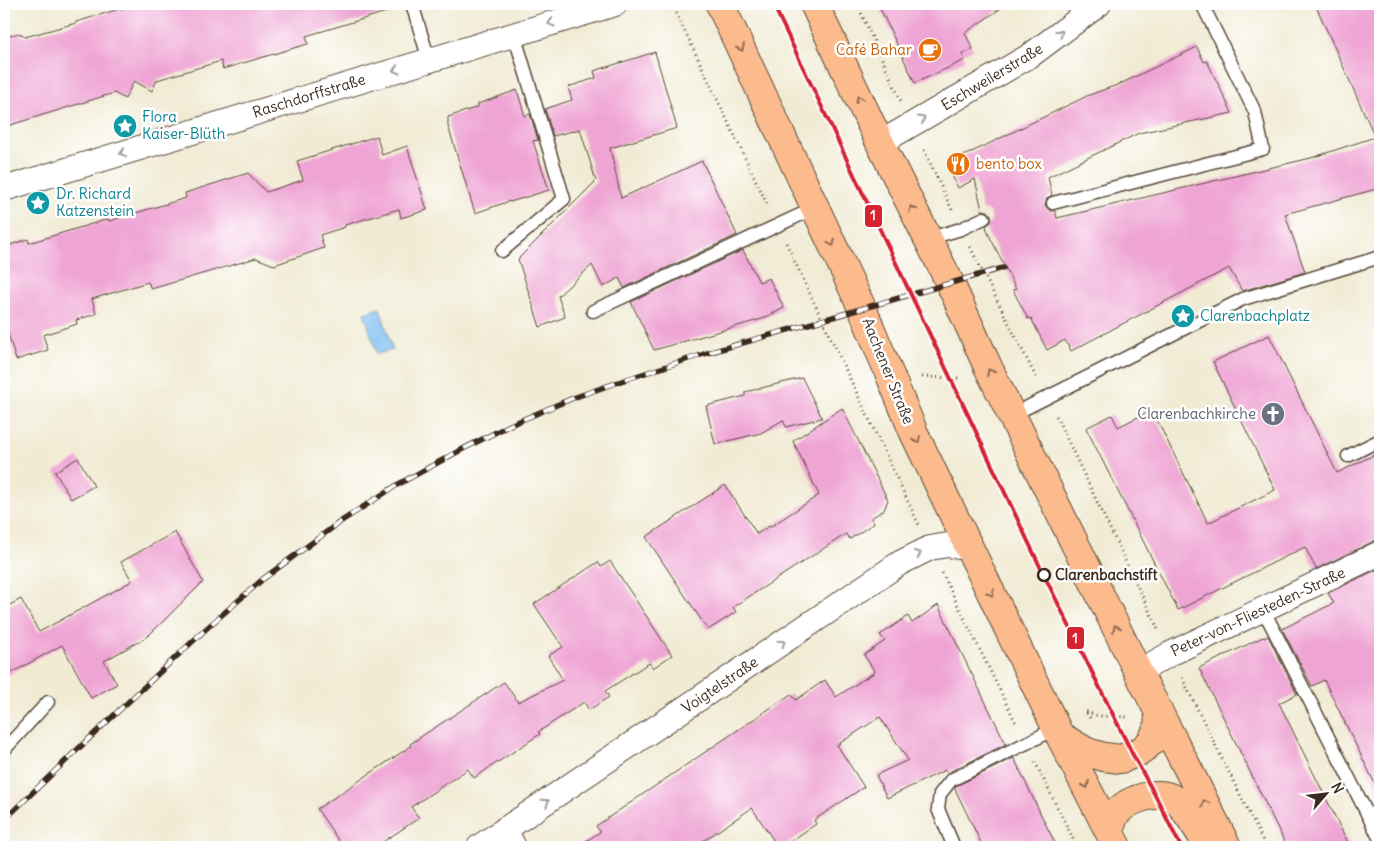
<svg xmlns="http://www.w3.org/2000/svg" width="1384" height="851" font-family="Delius,sans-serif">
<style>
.water{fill:#7ebff3;stroke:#5c7488}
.building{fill:#efa5d4}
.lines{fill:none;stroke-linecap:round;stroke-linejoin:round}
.service-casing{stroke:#564739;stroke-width:15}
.minor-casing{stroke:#564739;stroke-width:26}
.primary-casing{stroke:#564739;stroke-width:30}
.path{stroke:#564739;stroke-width:3;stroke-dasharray:1 4;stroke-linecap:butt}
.service{stroke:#fff;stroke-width:12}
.minor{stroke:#fff;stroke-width:24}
.primary{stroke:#fbbb8d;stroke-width:28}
.rail-casing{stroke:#3b2a1e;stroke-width:5.5}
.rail{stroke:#fff;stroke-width:4;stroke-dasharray:11;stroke-linecap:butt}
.tram-1-casing{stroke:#fff;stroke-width:8}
.tram-1{stroke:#d52330;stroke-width:4}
.oneway{stroke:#a79f9a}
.oneway2{stroke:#916b50}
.stop-dot{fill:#fff;stroke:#3b2a1e;stroke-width:2.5}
.labels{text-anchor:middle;stroke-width:5;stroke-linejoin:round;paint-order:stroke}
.food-label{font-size:15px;fill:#c56008;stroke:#fff;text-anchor:end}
.street-label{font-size:15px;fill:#3b2a1e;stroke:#fff}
.culture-label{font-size:15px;fill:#0d838f;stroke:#fff;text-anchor:start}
.worship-label{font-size:15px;fill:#5b616d;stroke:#fff;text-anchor:end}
.stop-label{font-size:15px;font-weight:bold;fill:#3b2a1e;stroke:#fff;text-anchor:start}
.line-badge{stroke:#fff;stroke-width:2}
.badge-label{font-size:14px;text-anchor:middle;font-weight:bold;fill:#fff}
</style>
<rect width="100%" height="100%" fill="#fff"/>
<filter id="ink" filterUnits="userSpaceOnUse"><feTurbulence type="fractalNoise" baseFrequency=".02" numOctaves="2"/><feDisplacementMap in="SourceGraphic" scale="10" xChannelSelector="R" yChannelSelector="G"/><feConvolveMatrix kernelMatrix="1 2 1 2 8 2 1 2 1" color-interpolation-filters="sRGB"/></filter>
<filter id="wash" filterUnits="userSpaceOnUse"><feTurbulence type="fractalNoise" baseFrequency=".0096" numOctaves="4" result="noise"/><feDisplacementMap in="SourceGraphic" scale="20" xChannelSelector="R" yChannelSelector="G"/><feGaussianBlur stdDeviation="1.12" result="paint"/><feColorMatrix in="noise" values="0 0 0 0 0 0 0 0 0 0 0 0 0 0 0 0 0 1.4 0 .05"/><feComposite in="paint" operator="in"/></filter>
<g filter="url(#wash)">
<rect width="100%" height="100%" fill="#f1ebd4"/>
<path class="water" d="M380 308 393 350 377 354 364 313Z"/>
<g id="blocks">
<path class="building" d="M136 4H392L393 10 306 36 308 44 287 50 223 69 221 61 157 80 152 91 134 81 125 99 114 93 4 127V38L18 33 25 37 76 23V22Z
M878 4H1007L965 33 973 49 962 54 965 60 915 83Z
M1315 4H1380V188L1285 214 1305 272 1242 291 1229 268 1071 351 1065 340 1047 350 1031 318 1028 319 1013 290 1016 289 988 233 986 226 991 222V215L988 211 982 210 975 179 958 188 947 164 1089 95 1120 84 1197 47 1204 62 1207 61 1232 113 1139 133 1048 177 1052 195 1047 198 1045 205 1048 209 1051 211H1055L1057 218 1311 158 1375 137Z
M655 52 677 128 610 148 621 198 702 161 737 235 624 288 619 278 603 287 592 265 558 296 565 317 540 327 518 259 596 181 580 129 553 136 545 109 572 100 568 87 596 78 594 71Z
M517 90 525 116 530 114 538 140 533 141 549 190 510 202V201L475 213 448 126V117L478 107V104Z
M377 136 382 155 407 146 427 210 401 218 399 209 345 225V227L320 235 324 248 274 265 256 258 151 289 148 282 92 299 96 314 76 320 77 324 43 335 48 350 16 360 4 320V247L28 239 29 243 108 219 109 221 186 198 185 193 248 173 266 192 303 180 297 161Z
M743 250 759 282 769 278 784 308 762 319 654 350 631 302Z
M1269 335 1337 473 1380 452V539L1374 541 1316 569 1305 547 1178 610 1086 428 1112 415 1118 427 1152 410 1208 523 1275 490 1213 362Z
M802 378 822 418 786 427 783 420 761 433 715 444 706 406 745 396V392Z
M842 408 888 500 884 510 871 518 874 523 850 539 846 534 733 607 736 612 708 630 646 537 725 485 757 534 769 526 770 527 819 495 793 441Z
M78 458 94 486 71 499 55 472Z
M175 532 203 582 147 637 104 661 117 684 91 698 62 645 4 677V608L21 599 39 632 132 581 121 562Z
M610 561 672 655 653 668 649 663 605 691 609 697 589 710 584 702 538 732 540 734 474 778 468 769 411 807 419 818 375 847H343L317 809 411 746 410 744 504 682 518 702 563 680 548 656 563 647 534 604 598 562 601 567Z
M1380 568V794L1324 680 1312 686 1282 629 1334 603 1328 593Z
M938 605 1006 744 947 773 945 770 887 798 876 775 908 760 880 717 837 745 864 787 814 820 816 824 782 847H778L752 808 694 847H577L600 832 596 826 791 694 796 700 825 680 836 697 875 672 864 655 885 641 880 635 908 616 912 623Z
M1268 636 1297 694 1279 703 1350 847H1287L1199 668 1263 637 1264 638Z
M1014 758 1045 823 1057 847H983L955 789 956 786Z"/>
</g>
</g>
<g filter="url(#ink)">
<use href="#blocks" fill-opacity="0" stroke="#564739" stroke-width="1"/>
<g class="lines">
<g class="service-casing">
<path id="service" d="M412 4 429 60
M1053 203 1263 149 1255 112 1202 4
M927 239 961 229 984 218
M502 251 564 199 514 34
M593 311 815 208
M1012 415 1243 299 1380 257
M1348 456 1380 440
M1263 609 1380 839
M4 750 48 702
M954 847 938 809 940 794 951 780 1057 728"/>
</g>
<g class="minor-casing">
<path id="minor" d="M880 143 1031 55 1099 4
M4 189 615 4
M1138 672 1170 654 1380 553
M505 829 514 847
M479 847 900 563 930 548 948 545 970 549"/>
</g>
<g class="primary-casing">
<path id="primary" d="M720 4 862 308 914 433 1060 736 1117 847
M814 4 880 143 950 283 988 367 1138 672 1186 765 1227 847
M1060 736 1087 752 1104 757 1121 759 1141 751 1151 742 1158 728 1159 714
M1110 833C1111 827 1112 819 1116 814 1126 800 1155 790 1172 798 1184 804 1199 832 1207 844L1211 847"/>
</g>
<path class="path" d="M672 4 768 206
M857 4 901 101
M924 150 952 210
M786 243 919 525
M970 247 1037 379
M922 377 961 378
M1056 416 1158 629
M942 573 1017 725
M1182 678 1266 847
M1090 718 1085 711 1098 716 1128 717
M1035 762 1077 847"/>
<use href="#service" class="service"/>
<use href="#minor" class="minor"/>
<use href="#primary" class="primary"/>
<g class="rail-casing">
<path id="rail" d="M4 820 78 749 208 627 263 579 340 522 397 485 459 451 510 425 573 398 630 378 704 354 1003 268"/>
</g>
<use href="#rail" class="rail"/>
<g class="tram-1-casing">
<path id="tram-1" d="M773 4 1044 575 1133 755 1155 795 1181 847"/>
</g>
<use href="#tram-1" class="tram-1"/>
</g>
<defs><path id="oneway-chevron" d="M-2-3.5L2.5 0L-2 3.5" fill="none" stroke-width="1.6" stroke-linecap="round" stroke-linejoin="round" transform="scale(1.25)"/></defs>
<g class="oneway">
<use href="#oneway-chevron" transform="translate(551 23) rotate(163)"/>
<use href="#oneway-chevron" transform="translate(1060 33) rotate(-37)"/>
<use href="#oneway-chevron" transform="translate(396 70) rotate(163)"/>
<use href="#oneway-chevron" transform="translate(922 119) rotate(-30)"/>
<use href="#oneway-chevron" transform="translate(123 153) rotate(163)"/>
<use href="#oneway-chevron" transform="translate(918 554) rotate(-25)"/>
<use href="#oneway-chevron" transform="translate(782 643) rotate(-34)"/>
<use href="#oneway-chevron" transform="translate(546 802) rotate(-34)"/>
</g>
<g class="oneway2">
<use href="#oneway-chevron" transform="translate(741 48) rotate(65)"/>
<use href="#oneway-chevron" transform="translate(859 99) rotate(-115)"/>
<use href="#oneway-chevron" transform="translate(912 209) rotate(-116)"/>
<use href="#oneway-chevron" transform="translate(832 243) rotate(65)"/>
<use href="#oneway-chevron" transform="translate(990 372) rotate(-117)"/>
<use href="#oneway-chevron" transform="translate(917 440) rotate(65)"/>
<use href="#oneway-chevron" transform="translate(991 593) rotate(64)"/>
<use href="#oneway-chevron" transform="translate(1116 628) rotate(-116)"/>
<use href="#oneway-chevron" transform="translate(1086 785) rotate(63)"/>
<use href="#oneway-chevron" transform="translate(1205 803) rotate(-116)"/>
</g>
</g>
<defs>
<g id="cafe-disc" transform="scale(1.25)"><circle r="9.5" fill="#e8710a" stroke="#fff"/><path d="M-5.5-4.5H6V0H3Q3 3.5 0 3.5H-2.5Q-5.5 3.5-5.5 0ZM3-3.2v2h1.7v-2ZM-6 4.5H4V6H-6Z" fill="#fff"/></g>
<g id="sight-disc" transform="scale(1.25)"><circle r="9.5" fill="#0f9aa8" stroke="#fff"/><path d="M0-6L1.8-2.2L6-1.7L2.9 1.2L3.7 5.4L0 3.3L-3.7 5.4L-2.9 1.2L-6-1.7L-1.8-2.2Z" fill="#fff"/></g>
<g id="restaurant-disc" transform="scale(1.25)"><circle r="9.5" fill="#e8710a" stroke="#fff"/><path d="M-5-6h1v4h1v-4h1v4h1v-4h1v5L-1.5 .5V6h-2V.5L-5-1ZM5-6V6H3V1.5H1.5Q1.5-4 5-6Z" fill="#fff"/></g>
<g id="church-disc" transform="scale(1.25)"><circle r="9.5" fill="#6b7280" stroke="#fff"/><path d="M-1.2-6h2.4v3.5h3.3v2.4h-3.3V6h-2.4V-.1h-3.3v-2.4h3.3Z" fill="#fff"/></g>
</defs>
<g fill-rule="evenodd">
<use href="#cafe-disc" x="930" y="50"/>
<use href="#sight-disc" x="125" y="126"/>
<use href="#restaurant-disc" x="958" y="164"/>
<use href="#sight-disc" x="38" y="203"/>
<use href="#sight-disc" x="1183" y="316"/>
<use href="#church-disc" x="1273" y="414"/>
</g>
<circle class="stop-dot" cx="1044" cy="575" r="6"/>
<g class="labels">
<g class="food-label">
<text x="912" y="55">Café Bahar</text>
<text x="976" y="169" text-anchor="start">bento box</text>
</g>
<g class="street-label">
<text transform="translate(992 77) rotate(-31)" y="5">Eschweilerstraße</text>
<text transform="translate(309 96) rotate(-17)" y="5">Raschdorffstraße</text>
<text transform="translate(888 371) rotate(68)" y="5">Aachener Straße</text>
<text transform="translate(1258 612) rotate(-25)" y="5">Peter-von-Fliesteden-Straße</text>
<text transform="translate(720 685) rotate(-34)" y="5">Voigtelstraße</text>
</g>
<g class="culture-label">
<text x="142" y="122">Flora<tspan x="142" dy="17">Kaiser-Blüth</tspan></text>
<text x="56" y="199">Dr. Richard<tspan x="56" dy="17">Katzenstein</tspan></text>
<text x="1200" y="321">Clarenbachplatz</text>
</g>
<g class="worship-label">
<text x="1256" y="419">Clarenbachkirche</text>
</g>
<g class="stop-label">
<text x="1055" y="580">Clarenbachstift</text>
</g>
</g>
<g class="line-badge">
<rect x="864" y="204" width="19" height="24" rx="5" fill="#d52330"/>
<rect x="1066" y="626" width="19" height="24" rx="5" fill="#d52330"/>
</g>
<g class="badge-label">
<text x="873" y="220">1</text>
<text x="1075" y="643">1</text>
</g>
<rect width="1384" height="851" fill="none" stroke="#fff" stroke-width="20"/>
<g transform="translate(1326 794) rotate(62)" stroke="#ffffff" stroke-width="4" paint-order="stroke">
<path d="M0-4L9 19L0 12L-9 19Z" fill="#3b2a1e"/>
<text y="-8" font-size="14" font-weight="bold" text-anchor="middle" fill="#3b2a1e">N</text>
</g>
</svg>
